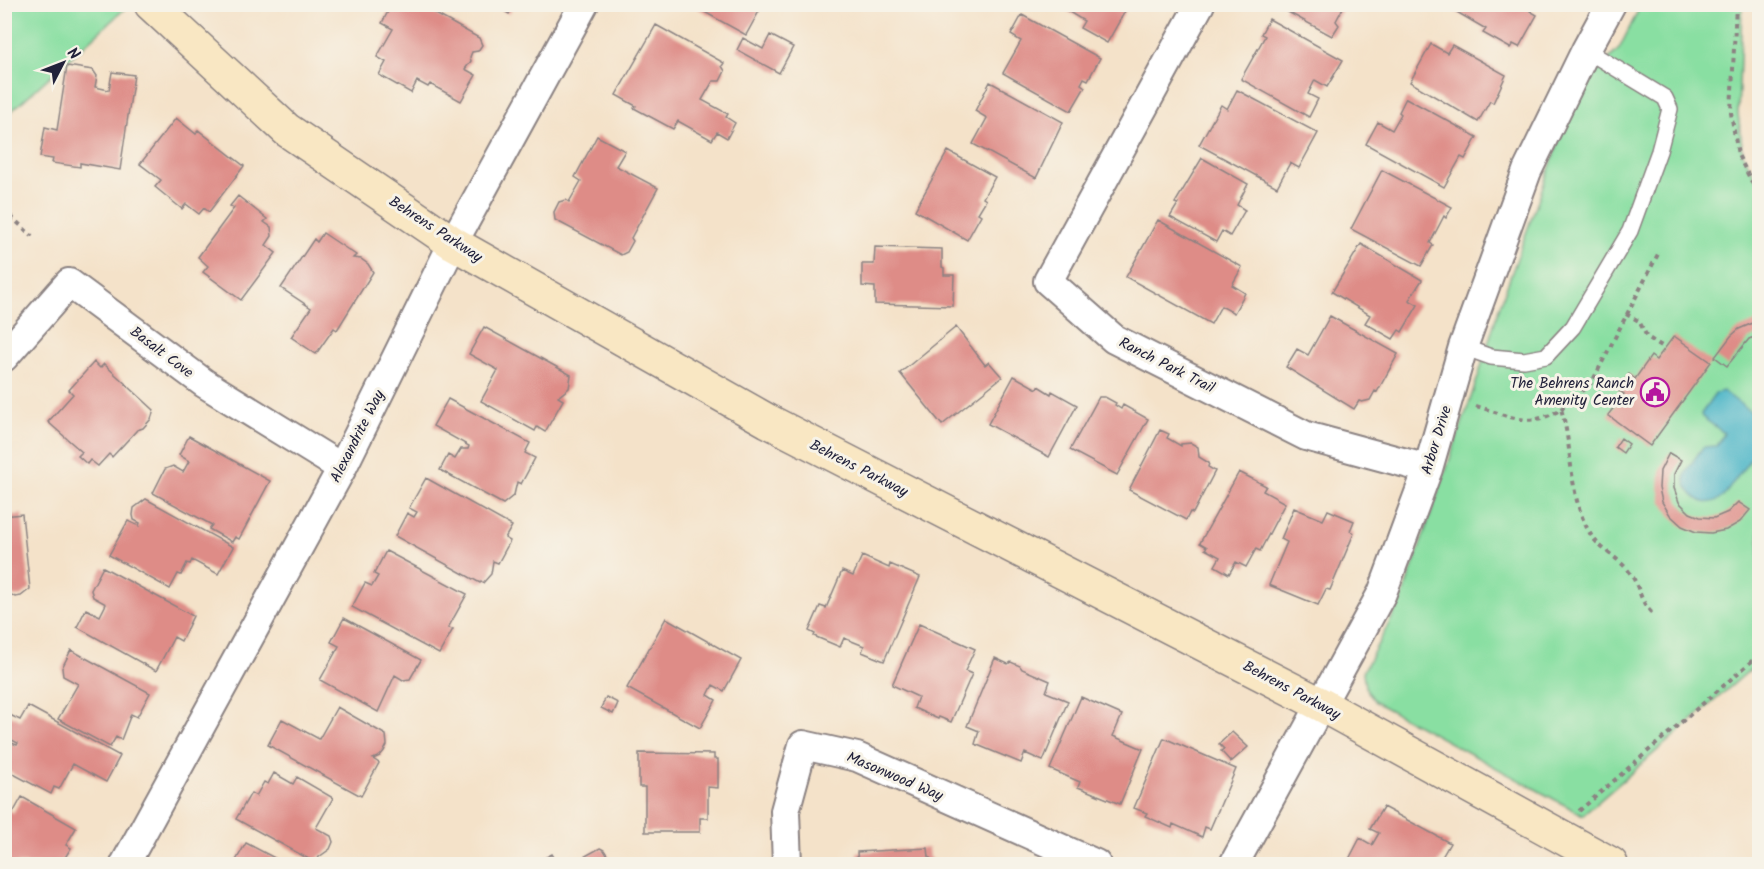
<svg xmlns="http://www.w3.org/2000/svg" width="1764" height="869" font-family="Kalam,sans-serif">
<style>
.green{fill:#89dfa2;stroke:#56806e;stroke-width:1.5}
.water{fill:#4bb6c8;stroke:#366c82;stroke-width:1.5}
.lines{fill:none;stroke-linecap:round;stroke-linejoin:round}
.stream{stroke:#4bb6c8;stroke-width:8}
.building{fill:#de8c87}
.lane-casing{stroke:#8b8282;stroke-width:18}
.street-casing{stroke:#8b8282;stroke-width:32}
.secondary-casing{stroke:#8b8282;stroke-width:36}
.path{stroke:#8b8282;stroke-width:4;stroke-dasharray:4.5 4.5;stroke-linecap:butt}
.lane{stroke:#fff;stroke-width:15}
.street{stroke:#fff;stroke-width:28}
.secondary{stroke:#f9e7c3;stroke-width:33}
.labels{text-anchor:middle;stroke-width:6;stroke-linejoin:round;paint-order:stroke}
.street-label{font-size:15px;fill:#22223b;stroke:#f7f3e8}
.poi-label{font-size:15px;fill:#22223b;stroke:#f7f3e8;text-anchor:end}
</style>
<rect width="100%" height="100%" fill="#f7f3e8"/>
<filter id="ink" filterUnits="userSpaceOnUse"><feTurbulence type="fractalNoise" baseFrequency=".0167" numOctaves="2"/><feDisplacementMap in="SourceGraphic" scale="12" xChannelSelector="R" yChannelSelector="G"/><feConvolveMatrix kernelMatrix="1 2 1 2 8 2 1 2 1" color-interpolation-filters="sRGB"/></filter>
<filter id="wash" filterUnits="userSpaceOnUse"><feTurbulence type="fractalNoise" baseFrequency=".008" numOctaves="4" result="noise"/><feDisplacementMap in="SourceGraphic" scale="24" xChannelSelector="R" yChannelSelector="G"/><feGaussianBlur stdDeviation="1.35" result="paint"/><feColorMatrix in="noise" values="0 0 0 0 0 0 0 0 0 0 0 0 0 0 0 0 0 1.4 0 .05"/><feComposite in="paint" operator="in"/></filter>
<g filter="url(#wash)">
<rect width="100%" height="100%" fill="#f4e2c9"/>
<path class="green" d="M5 4H128L129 5 5 117Z
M1641 5H1742L1738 113 1743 154 1760 185 1759 662 1583 815 1375 702 1365 687 1363 672 1401 601 1478 377 1498 311 1574 100 1585 82 1619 49Z"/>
<path class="water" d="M1723 391 1759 418V447L1723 497C1717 501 1711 504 1704 502 1695 500 1683 486 1685 476 1687 467 1698 455 1703 447L1717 446 1724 433 1702 417 1701 414 1716 393Z"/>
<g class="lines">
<path class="stream" d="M1755 864 1760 860"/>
</g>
<g id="blocks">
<path class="building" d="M392 4H418L479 38 482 45 478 51 472 52 470 57 471 61 465 69 476 75 461 101 430 84 428 87 417 81 411 93 379 75 386 62 377 57 393 29 382 23Z
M492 4H514L509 14Z
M690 4H763L746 35Z
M1056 4H1129L1107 43 1080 28 1084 21Z
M1287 4H1345L1336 21 1339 25 1332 36 1284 10Z
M1443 4H1534L1530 11 1537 15 1519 47 1513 44 1510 48 1483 33 1486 29Z
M1022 15 1100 58 1088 80 1084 78 1081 84 1085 87 1071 111 1003 73 1021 41 1011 35Z
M1269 19 1343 60 1327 87 1315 80 1308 94 1318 99 1309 117 1241 79 1265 36 1261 34Z
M656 25 724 63 722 66 725 71 720 81H713L702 100 728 114 726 117 735 123 727 138 717 132 712 140 678 121 673 129 634 108 636 106 616 95Z
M770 35 793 47 779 73 737 50 743 38 763 49Z
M1431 44 1447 53 1452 45 1506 75 1493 103 1490 101 1478 122 1410 82Z
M67 66 93 70 97 76 95 87 109 90 112 72 134 75 120 170 80 163V167L52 163 53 159 40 157 45 127 57 130Z
M990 82 1063 122 1036 178 973 144 987 118 975 111Z
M1237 90 1318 133 1299 168 1290 163 1277 187 1199 145 1221 105 1227 109Z
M1406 98 1477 137 1465 159 1461 157 1444 187 1366 144 1378 122 1392 130 1401 114 1399 112Z
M176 118 196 134 198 130 244 166 209 212 204 208 199 214 186 204 182 209 155 187 161 180 140 164Z
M597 136 625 151 616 166 658 188 631 238 633 241 627 252 621 255 555 220 554 212 559 202 566 200 569 202 581 181 575 177Z
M948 151 995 177 983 198 986 200 978 213 981 215 967 240 915 210Z
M1202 158 1248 184 1237 205 1245 210 1230 236 1222 231 1216 242 1170 217 1178 204 1175 203Z
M1382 170 1452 207 1446 218 1444 216 1430 243 1433 245 1421 266 1351 229Z
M238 196 267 219 264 222 271 227 272 236 266 245 276 253 241 300 203 272 208 266 198 257 234 208 230 206Z
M1158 220 1242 267 1232 285 1245 293 1234 313 1221 306 1211 324 1126 277Z
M323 233 356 255 353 258 361 259 368 264 373 272 337 330 334 328 316 354 291 337 311 308 281 288 314 239 317 242Z
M1361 244 1422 280 1409 300 1418 305 1402 332 1399 330 1393 339 1365 323 1370 315 1332 292Z
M875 247 942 249V267L944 268V275H954L953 306 875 304V287L862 286V264H874Z
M1330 316 1398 354 1377 392 1375 391 1370 400 1362 402 1359 401 1354 409 1286 367 1297 349 1308 355Z
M1760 320V335L1749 339 1727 366 1715 357 1731 336 1739 329Z
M484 327 571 375 569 388 558 397 563 400 545 432 537 427 535 431 481 401 498 370 469 354Z
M956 327 985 365 989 362 1002 377 942 425 900 373Z
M1674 336 1711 362 1650 446 1608 415 1624 394 1618 390 1629 374 1635 379 1651 356 1656 360Z
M94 362 100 368 104 364 154 410 151 419 143 428 137 430 112 457 109 454 98 466 90 460 87 464 78 456 82 452 48 422 73 394 69 390Z
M1014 376 1037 389 1038 386 1051 394 1052 391 1077 405 1049 457 988 424Z
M1099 397H1105L1116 403 1115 405 1121 409 1123 405 1148 419 1117 475 1070 450Z
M448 399 530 443 525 453 535 458 521 484 517 482 514 495 503 504 440 470 448 455 455 459 461 449H468L469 446 433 426Z
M1160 430 1169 434 1167 438 1181 446V444L1191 443 1198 447 1199 457 1209 463 1208 467 1215 471 1193 513 1190 512 1186 520 1129 490Z
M189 436 270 481 239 539 235 537 232 542 209 529 212 525 153 493 165 469 173 466 183 472 189 461 179 455Z
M1621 438 1629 444 1623 453 1615 447Z
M1669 453 1681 460 1674 474V488L1679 502 1690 513 1700 517 1714 518 1728 512 1738 502 1750 510 1740 522 1726 530 1711 533 1696 532 1682 526 1670 515 1662 502 1659 488 1660 471Z
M1239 472 1266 486 1263 491 1285 503 1260 551 1256 549 1246 567 1236 562 1229 574 1215 566 1220 557 1205 549 1207 547 1200 543Z
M426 478 512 526 505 538 510 541 498 563 493 561 491 574 483 583 481 581 480 583 395 536 407 513 414 517 417 512 409 508Z
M146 499 233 547 218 574 192 560 190 564 187 563 181 575 178 574 170 589 109 555 128 521 139 526 140 523 134 520 133 515 134 508Z
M1294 508 1323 520 1328 510 1354 521 1350 531 1354 533 1330 590 1326 589 1318 605 1269 585 1287 542 1281 539Z
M22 514 30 589 21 596 15 597 4 591V516Z
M386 551 467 594 448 628 453 629 439 654 352 607 365 583 372 586 378 576 374 574Z
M862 556 889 568 890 564 920 577 884 661 862 652 864 646 844 638 840 647 814 636 815 634 809 631 820 606 826 608 842 571 853 576Z
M103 567 193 616 181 641 174 637 156 671 77 627 86 609 100 616 106 604 93 597 91 590Z
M344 618 421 660 410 679 403 680 395 675 378 712 320 680 339 646 331 642Z
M666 618 741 660 724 691 713 685 708 695 716 700 700 728 627 688Z
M919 624 975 649 965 671 972 674 951 722 939 717 938 719 914 708 918 697 892 685Z
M71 650 150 693 137 717 131 714 121 740 116 737 110 747 58 719 78 684 63 676 62 668Z
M995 658 1008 664 1011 662 1020 666 1022 669 1050 681 1046 692 1068 701 1043 761 1025 753 1021 763 975 744 979 731 967 726Z
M606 697 618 703 613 714 601 708Z
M1081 697 1122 715 1113 736 1143 749 1120 804 1078 787 1080 782 1050 769Z
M28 706 120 756 106 782 73 764 59 789 54 787 51 794 4 769V748L12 743 17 745 18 743 4 736V726L10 715 20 720Z
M337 707 386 735 387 745 384 751 380 756 373 759 379 763 361 796 268 745 282 719 319 739Z
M1232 732 1248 747 1231 762 1221 751 1224 749 1219 744Z
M1164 738 1236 769 1210 829 1205 827 1202 837 1173 824 1172 828 1145 816 1147 813 1134 808Z
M639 753 714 754V759H718V788L708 787V818H700V832H645V787H639Z
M274 773 293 784 297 777 333 798 316 828 331 836 333 842 330 849 319 857 316 863 236 819 251 793 256 796 264 782 268 784Z
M22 797 76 828 66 845 71 848 61 864H4V810L5 808 13 813Z
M1383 807 1450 843 1438 864H1350L1347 863 1360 838 1372 845 1379 833 1370 829Z
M246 843 286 864H234Z
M600 848 604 850 613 864H571Z
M928 848 929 857 932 860 933 864H858L857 852Z
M552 854 558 864H533Z"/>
</g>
</g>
<g filter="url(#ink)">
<use href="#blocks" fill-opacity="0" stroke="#8b8282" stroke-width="1.5"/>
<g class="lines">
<g class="lane-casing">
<path id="lane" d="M1463 347 1491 357 1524 360 1546 356 1573 327 1630 231 1659 151 1670 109 1665 98 1586 50"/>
</g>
<g class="street-casing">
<path id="street" d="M1200 4 1048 281 1114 339 1306 436 1428 469
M4 357 69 283 204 383 342 468
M125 864 342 468 453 243 584 4
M787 864 785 811 803 745 857 757 1096 864
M1234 864 1382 593 1428 469 1463 347 1527 171 1586 50 1611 4"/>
</g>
<g class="secondary-casing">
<path id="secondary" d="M151 4 287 130 453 243 768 421 1320 704 1611 864"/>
</g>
<path class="path" d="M1736 4 1731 113 1738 155 1760 198
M4 8 14 4
M4 210 32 236
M1626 314 1639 321 1647 337 1665 348
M1476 406C1508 415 1528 430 1561 409 1574 450 1567 496 1591 535 1601 551 1620 558 1630 573 1641 588 1638 599 1652 613
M1561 409 1592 382 1658 254
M1579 811 1760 654"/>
<use href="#lane" class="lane"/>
<use href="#street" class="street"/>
<use href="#secondary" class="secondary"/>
</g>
</g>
<defs>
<g id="civic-ring" transform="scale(1.5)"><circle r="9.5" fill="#f7f3e8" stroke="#b5179e" stroke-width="1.5"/><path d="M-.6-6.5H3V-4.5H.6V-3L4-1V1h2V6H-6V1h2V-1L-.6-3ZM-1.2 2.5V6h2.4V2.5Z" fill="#b5179e"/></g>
</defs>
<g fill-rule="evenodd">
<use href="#civic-ring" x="1655" y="392"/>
</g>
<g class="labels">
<g class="street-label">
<text transform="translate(436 229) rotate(33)" y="5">Behrens Parkway</text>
<text transform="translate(162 352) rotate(37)" y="5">Basalt Cove</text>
<text transform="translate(1167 365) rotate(27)" y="5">Ranch Park Trail</text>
<text transform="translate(357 436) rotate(-63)" y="5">Alexandrite Way</text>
<text transform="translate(1436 440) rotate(-73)" y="5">Arbor Drive</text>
<text transform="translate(859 468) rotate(27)" y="5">Behrens Parkway</text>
<text transform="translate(1292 690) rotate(28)" y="5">Behrens Parkway</text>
<text transform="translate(895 776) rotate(23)" y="5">Masonwood Way</text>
</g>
<g class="poi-label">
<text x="1634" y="388">The Behrens Ranch<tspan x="1634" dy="17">Amenity Center</tspan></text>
</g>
</g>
<rect width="1764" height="869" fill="none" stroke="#f7f3e8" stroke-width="24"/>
<g transform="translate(63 63) rotate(48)" stroke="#f7f3e8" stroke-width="4.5" paint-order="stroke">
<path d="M0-4.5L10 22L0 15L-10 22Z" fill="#22223b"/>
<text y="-9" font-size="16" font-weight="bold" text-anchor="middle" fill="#22223b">N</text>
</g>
</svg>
